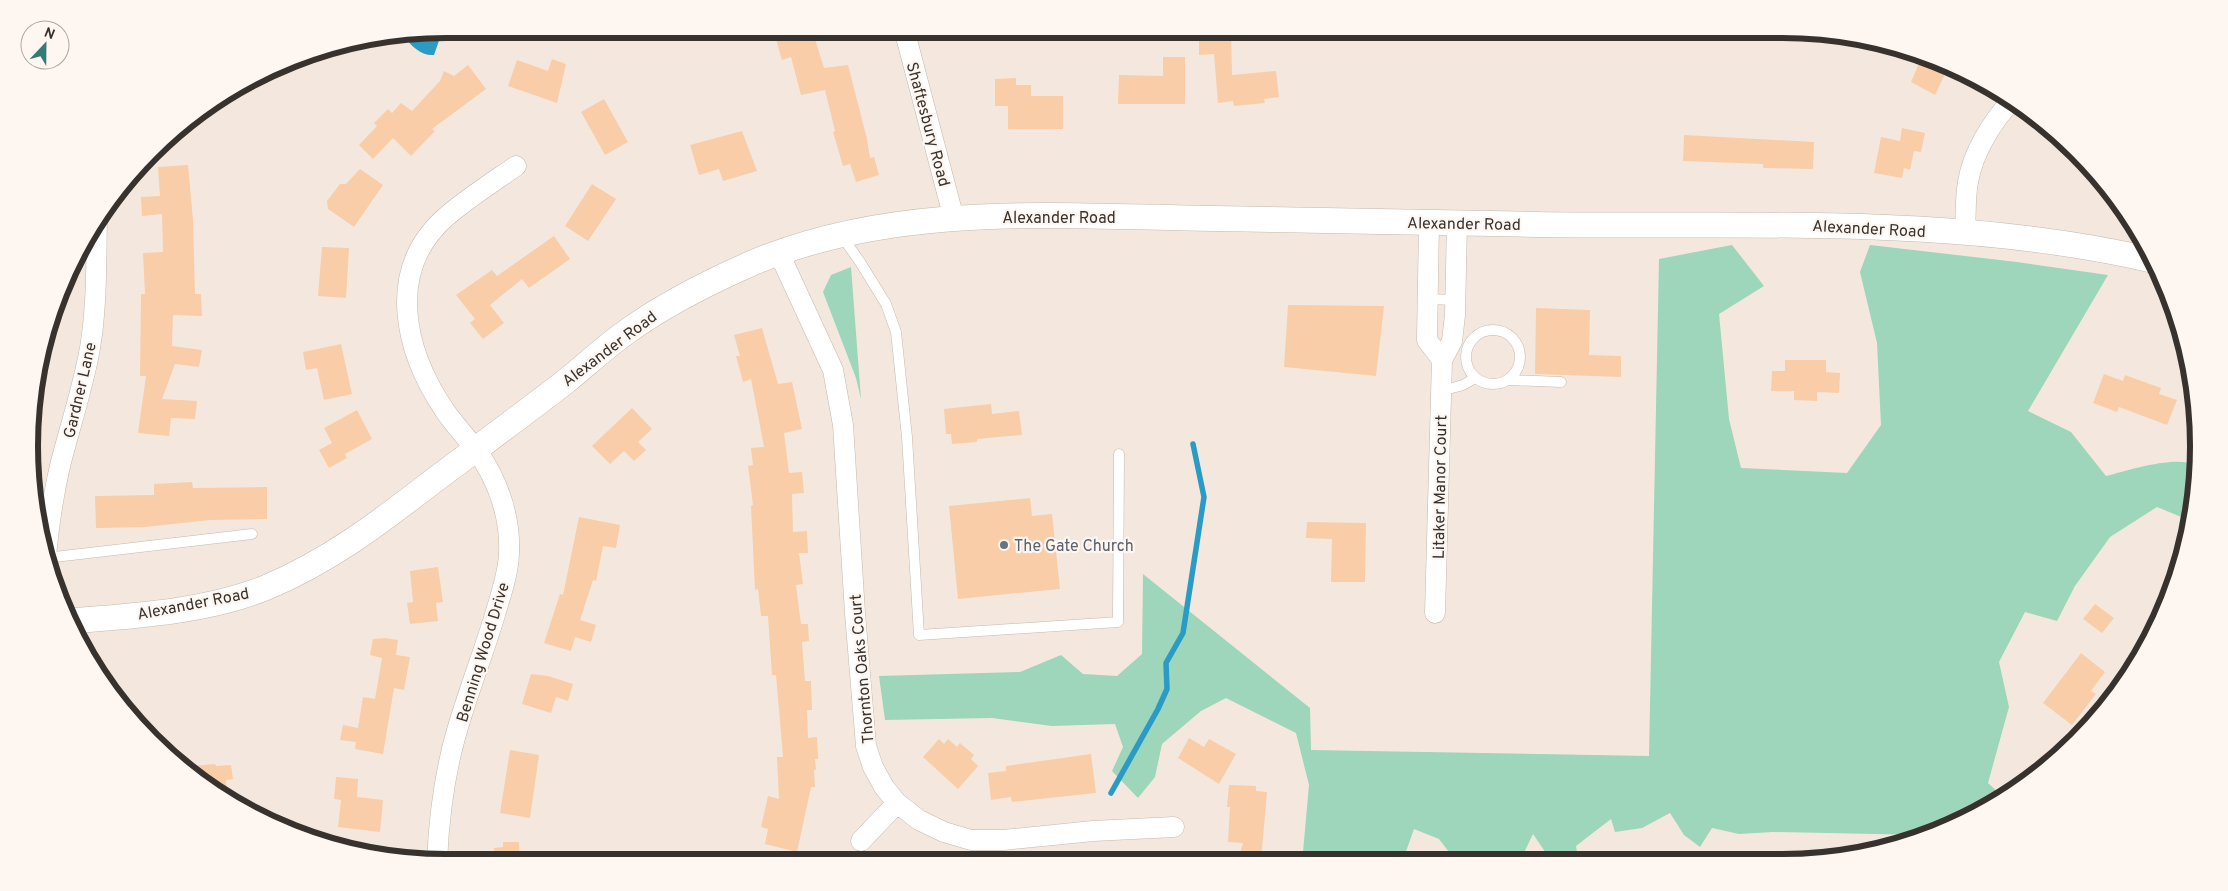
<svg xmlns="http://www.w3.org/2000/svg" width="2228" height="891" font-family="Overpass,sans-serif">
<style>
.green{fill:#9dd6ba}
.water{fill:#299bc4}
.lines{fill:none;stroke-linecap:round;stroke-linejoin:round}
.stream{stroke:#299bc4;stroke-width:5.5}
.building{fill:#f8cda8}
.service-casing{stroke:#c3b8ae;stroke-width:11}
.minor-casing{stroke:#c3b8ae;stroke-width:21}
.tertiary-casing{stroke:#c3b8ae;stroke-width:26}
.service{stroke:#fff;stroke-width:10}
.minor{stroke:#fff;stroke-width:20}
.tertiary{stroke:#fff;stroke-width:25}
.worship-dot{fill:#6b7280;stroke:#fef6f0;stroke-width:2}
.labels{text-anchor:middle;stroke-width:4.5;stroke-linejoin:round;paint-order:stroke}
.street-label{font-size:16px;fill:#37322e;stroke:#fef6f0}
.worship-label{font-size:16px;fill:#5b616d;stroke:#fef6f0;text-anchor:start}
.rim{fill:none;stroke:#37322e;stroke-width:6}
</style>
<rect width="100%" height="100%" fill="#f4e8de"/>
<path class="green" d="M1732 245 1764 286 1719 314 1729 419 1741 468 1847 473 1881 425 1877 343 1860 272 1870 245 2017 262 2108 275 2028 411 2071 432 2106 476C2129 470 2175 455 2197 465L2196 500 2191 521 2157 507 2110 537 2075 586 2057 621 2025 612 1999 662 2009 707 1988 783 2000 794 1942 830 1924 835 1773 832 1739 834 1712 828 1700 847 1684 835 1670 813 1642 828 1615 832 1611 819 1576 846 1578 859H1550L1533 834 1521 859 1455 860 1439 839 1414 829 1403 860H1298L1303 852 1309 785 1296 733 1226 698 1201 711 1162 744 1155 777 1138 798 1112 771 1123 747 1115 724 1052 726 992 718 885 720 879 676 1020 672 1061 655 1083 674 1117 676 1142 654 1143 574 1310 708 1311 750 1649 756 1659 259Z
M851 267 861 399 856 378 823 292 831 275Z"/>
<path class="water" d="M446 29H461L459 34 454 37 441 35 434 55C421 56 411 46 404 36Z"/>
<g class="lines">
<path class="stream" d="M1111 793 1158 709 1167 689 1166 663 1183 633 1204 497 1193 444"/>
</g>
<path class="building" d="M773 29H812L824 68 848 65 867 139 870 158 874 157 879 175 856 182 850 164 843 166 833 132 835 131 825 90 801 95 791 57 782 60Z
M1199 29H1231L1232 75 1276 71 1279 97 1264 99 1265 103 1234 106 1233 101 1218 103 1214 54 1199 55Z
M1923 54 1949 66 1935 95 1911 82Z
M1163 57H1185V104H1118L1119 75 1163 76Z
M552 59 566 64 557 103 508 86 517 60 548 71Z
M468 65 486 89 432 129 435 131 411 156 393 138 373 159 359 145 377 126 374 123 388 109 392 113 401 103 412 111 440 81 444 71 454 76Z
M1016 78V85H1031V96H1063V129H1008V106H995V79Z
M604 99 628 142 605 155 581 112Z
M1902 128 1925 133 1921 152 1914 151 1910 170 1904 168 1902 178 1874 173 1881 137 1900 141Z
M742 131 757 171 723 181 719 169 699 175 690 145Z
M1684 135 1814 142 1813 169 1763 168V164L1683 161Z
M188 165 193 220 195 294H201L202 316 173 315 172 346 202 350 199 367 175 364 162 399 197 401 195 419 171 418 169 436 138 433 146 376H140L141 294H145L143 253 163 252 162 214 142 216 141 197 160 196 158 167Z
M360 169 383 185 354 227 328 209 327 201 340 184H346Z
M592 184 616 199 588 241 565 226Z
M554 236 570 259 529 288 522 279 490 305 504 323 483 339 470 323 475 319 456 295 492 270 497 276Z
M322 247 349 248 346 298 318 296Z
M1288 305 1384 306 1376 376 1284 367Z
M1536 308 1590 310 1589 355 1621 356V377L1535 374Z
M762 328 778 384 792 382 802 429 784 433 789 473 802 472 804 493 792 494 793 532 807 531 808 553H799L803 584 796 585 801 624H808L809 641 802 642 805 681H811L812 710H807L808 738 817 737 818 759H815L816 770H814L815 787H811L797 852 765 844 768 829 761 827 768 796 779 799 777 757H783L776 675H772L768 616H761L758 589 755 590 751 506 753 505 748 466 753 465 751 448 764 447 751 379 743 382 736 356H740L734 335Z
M341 344 352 394 324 400 317 368 306 370 303 352Z
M1785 360H1826V372L1840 373 1839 393 1817 392V401L1794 400V391H1771L1772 371H1785Z
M2104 374 2123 381 2125 375 2161 388 2159 394 2177 400 2167 425 2119 407 2117 412 2093 403Z
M991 404 992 414 1019 411 1022 435 977 439V442L952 444 951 434H946L944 409Z
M632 408 652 429 638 442 646 450 634 461 624 451 610 464 592 446Z
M357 410 372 439 345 454 347 458 329 468 319 450 332 443 324 428Z
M192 482 193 488 267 487V519L210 520 145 527 96 528 95 496 154 495V484Z
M1030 498 1032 516 1052 514 1060 589 958 599 949 506Z
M579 517 620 525 616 548 603 546 596 581 593 580 580 620 596 625 591 642 575 637 571 651 544 643 560 594 563 595Z
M1307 522 1366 523 1365 582H1331L1332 539 1306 538Z
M438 567 443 602 436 603 438 621 410 624 407 603 413 602 410 571Z
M2095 604 2114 618 2102 633 2083 619Z
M385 638 398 640 396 655 410 657 404 690 394 688 383 754 355 749 356 742 340 740 343 725 358 728 363 697 375 699 382 658 370 655 373 639Z
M2081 653 2105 672 2091 691 2096 694 2072 725 2043 703Z
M531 674 548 676 573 684 568 701 556 697 551 713 522 704Z
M1189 738 1204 747 1209 739 1236 754 1219 784 1178 758Z
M939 739 944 744 948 739 957 747 960 743 974 755 971 759 978 766 958 789 923 757Z
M510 750 539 755 530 818 500 813Z
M1091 754 1096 793 1012 802 1011 797 991 800 988 773 1006 771V766Z
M215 764 216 766 231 765 233 779 226 780 227 795 192 776 183 767Z
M336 777 358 779 357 797 383 800 380 832 338 827 341 800 334 799Z
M1229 785 1256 786V791L1267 792 1261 860H1238L1243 843 1228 842 1230 807H1227Z
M503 842H519L520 862H495L494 848 503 847Z"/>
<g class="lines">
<g class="service-casing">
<path id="service" d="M841 235 860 262 886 304 896 332 907 437 919 635 1118 622 1119 454
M1428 299 1455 300
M1466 357a27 27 0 1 1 54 0a27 27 0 1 1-54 0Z
M1509 380 1561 382
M1441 391 1463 385 1475 378
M46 558 252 534"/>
</g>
<g class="minor-casing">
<path id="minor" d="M904 29 954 219
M1429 223 1427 340 1442 360
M1965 233C1966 217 1965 198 1968 182 1973 152 1992 122 2012 100
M779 253 833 370 843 425 855 613 866 746 873 767 884 787 897 803 919 820 944 832 971 840H1003L1093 831 1174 827
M46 556C49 525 53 496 60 466 70 426 83 388 90 348 97 306 96 264 97 222
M1435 613 1442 360 1452 341 1455 315 1457 223
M861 841 897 803
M437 861C439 817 444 776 456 734 467 695 482 657 494 618 500 597 508 576 509 554 511 516 497 478 475 448 465 436 454 424 445 411 405 352 384 270 447 216 468 198 493 182 516 166"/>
</g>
<g class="tertiary-casing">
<path id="tertiary" d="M69 621C133 616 205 612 265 588 328 562 379 523 432 482 476 449 521 416 565 382 585 366 604 348 625 333 663 305 707 283 750 264 887 205 1040 215 1186 218 1297 220 1407 222 1518 224 1730 229 1948 212 2156 261"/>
</g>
<use href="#service" class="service"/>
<use href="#minor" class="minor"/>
<use href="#tertiary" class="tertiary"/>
</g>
<circle class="worship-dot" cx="1004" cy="545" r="5"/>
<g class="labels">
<g class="street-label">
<text transform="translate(929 124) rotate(75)" y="6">Shaftesbury Road</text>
<text x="1059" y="223">Alexander Road</text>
<text transform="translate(1464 223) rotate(1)" y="6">Alexander Road</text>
<text transform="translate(1869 228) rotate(3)" y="6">Alexander Road</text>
<text transform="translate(609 348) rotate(-37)" y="6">Alexander Road</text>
<text transform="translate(79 390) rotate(-77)" y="6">Gardner Lane</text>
<text transform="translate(1439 487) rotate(-89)" y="6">Litaker Manor Court</text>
<text transform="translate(193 603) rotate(-11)" y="6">Alexander Road</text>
<text transform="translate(482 652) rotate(-73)" y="6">Benning Wood Drive</text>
<text transform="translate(861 669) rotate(-95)" y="6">Thornton Oaks Court</text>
</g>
<g class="worship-label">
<text x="1014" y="551">The Gate Church</text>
</g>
</g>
<path d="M0 0H2228V891H0ZM446 38H1782A408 408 0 0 1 2190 446V446A408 408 0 0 1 1782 854H446A408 408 0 0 1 38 446V446A408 408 0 0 1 446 38Z" fill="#fef6f0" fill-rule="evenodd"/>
<path class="rim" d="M446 38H1782A408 408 0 0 1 2190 446V446A408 408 0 0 1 1782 854H446A408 408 0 0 1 38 446V446A408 408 0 0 1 446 38Z"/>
<g transform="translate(45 45) rotate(22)"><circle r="24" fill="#fef6f0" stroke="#aea8a2"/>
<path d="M0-4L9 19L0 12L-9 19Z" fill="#337b77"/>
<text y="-8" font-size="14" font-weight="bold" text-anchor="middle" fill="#37322e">N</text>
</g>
</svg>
